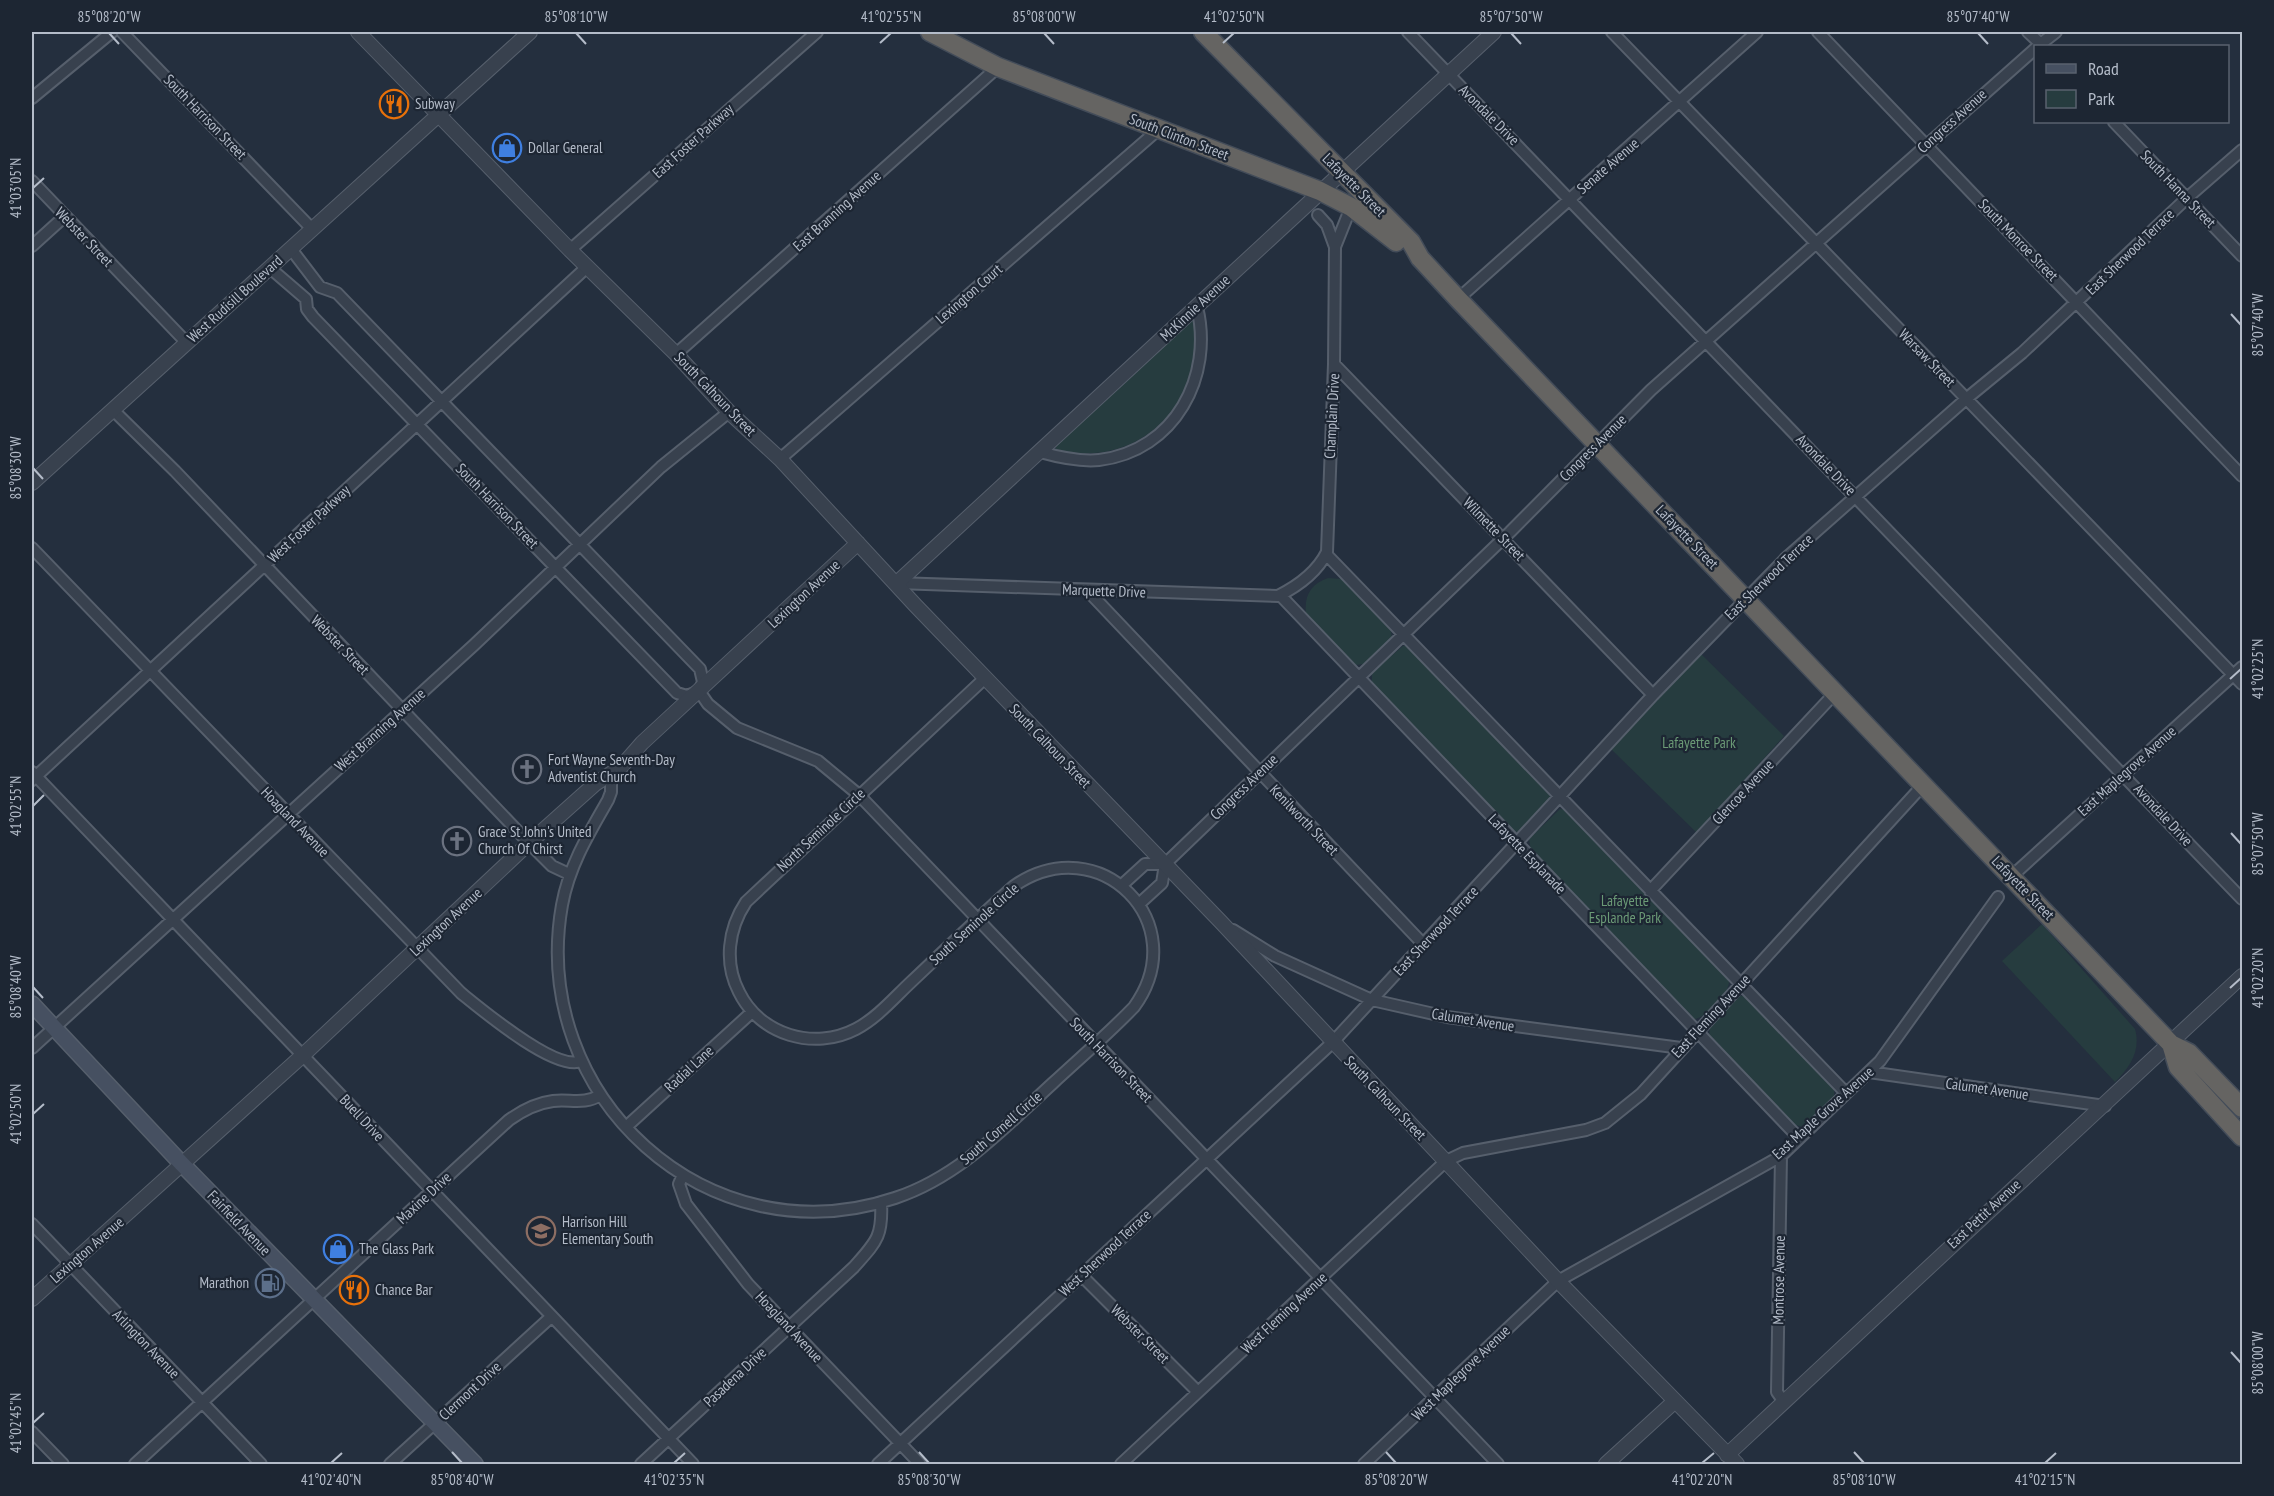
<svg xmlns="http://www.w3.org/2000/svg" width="2274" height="1496" font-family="'PT Sans Narrow',sans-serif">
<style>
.green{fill:#263c3f}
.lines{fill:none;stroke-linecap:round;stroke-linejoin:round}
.minor-casing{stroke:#565f6c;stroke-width:14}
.tertiary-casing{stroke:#565f6c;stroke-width:16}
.secondary-casing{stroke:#565f6c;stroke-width:18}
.trunk-casing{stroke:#434c59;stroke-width:21}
.minor{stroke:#38414e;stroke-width:10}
.tertiary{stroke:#38414e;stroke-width:14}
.secondary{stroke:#465061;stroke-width:15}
.trunk{stroke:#656462;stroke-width:18}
.ticks{fill:none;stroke:#b4bcc9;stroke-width:2}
.labels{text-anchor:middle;stroke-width:4.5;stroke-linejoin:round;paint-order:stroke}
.poi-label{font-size:15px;fill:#b4bcc9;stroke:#1d2633;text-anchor:start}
.street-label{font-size:15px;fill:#b4bcc9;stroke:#1d2633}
.park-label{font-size:15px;fill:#6b9a76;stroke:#1d2633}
.neatline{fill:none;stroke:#b4bcc9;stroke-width:2}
.ticks-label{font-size:15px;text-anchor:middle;fill:#b4bcc9}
</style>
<rect width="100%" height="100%" fill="#242f3e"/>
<path class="green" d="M1192 320C1198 326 1195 337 1195 346 1193 418 1126 469 1056 449L1055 444Z
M1328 578 1342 579 1349 583 1390 626 1392 637 1364 664 1355 665 1348 660 1306 614C1304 595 1311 584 1328 578Z
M1403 646H1409L1546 788 1551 795 1549 801 1523 830 1517 832 1511 830 1372 684V672Z
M1701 654 1784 736 1697 833 1611 749Z
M1560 809 1567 810 1729 979C1731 993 1707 1018 1694 1019L1689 1016 1531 851 1529 839Z
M2042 924 2135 1029C2141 1051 2130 1067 2115 1082L2002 961Z
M1740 996H1746L1834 1087V1098L1804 1127 1791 1124 1709 1036 1710 1026Z"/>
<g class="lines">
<g class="minor-casing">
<path id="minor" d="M122 32 312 229
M1408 32 2242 899
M1612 32 2242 684
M1818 32 2242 476
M2028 32 2043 46
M2038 46 2056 32
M32 98 112 32
M2114 122 2242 256
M32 181 187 343
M1318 215 1327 225 1335 247
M32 246 64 217
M570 250 817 32
M270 268 306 299 307 309 313 317 677 693 687 696 699 691 703 682 700 669 337 293 320 287 291 249
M1458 299 1757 32
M676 354 998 67
M1334 364 1653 695
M114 411 175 471 529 843 552 866 569 874
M1040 452C1058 457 1079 462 1099 460 1175 451 1214 376 1197 307
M780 459 1159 129
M32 548 461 993C482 1010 556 1072 581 1061
M1326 554 1846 1093
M897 583 1278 596C1298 586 1317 572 1327 552L1334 364 1335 247 1351 207
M1088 591 1423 944
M1280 595 1799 1138
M699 691 708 704 737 728 818 761 859 795 1498 1464
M32 772 693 1464
M611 775V792L608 800C589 833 569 866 562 905 528 1096 708 1261 895 1198 959 1177 1005 1127 1053 1083 1080 1058 1108 1034 1134 1007 1195 923 1099 827 1014 886 979 917 945 950 911 982 894 998 877 1018 856 1029 814 1051 760 1035 739 992 724 963 728 929 746 902L984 679
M32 780 587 267
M1165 864 1510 532 1651 390 2036 48
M2012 876 2242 667
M1122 885 1145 864H1165
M1650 891 1836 692
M1139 904 1162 883 1165 864
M1233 930 1275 956 1372 1000 1447 1017 1681 1048
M32 1048 474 645 661 467 729 412
M1869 1072 2105 1106
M626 1127 752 1012
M1781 1156 1777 1392 1784 1402
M682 1177 679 1184 686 1204 748 1284 920 1464
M32 1224 261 1464
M1081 1275 1198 1392
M32 1432 63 1464
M135 1464 509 1120C523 1110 537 1103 553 1101 570 1099 585 1105 600 1095
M390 1464 551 1317
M641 1464 854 1267C876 1242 883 1237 881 1202
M878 1464 1332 1043 1653 695 1786 558 1966 399 2022 353 2187 198 2242 150
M1121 1464 1446 1161 1463 1153 1586 1130 1605 1123 1641 1094 1924 784
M1364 1464 1558 1281 1781 1156 1880 1061 1998 897"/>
</g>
<g class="tertiary-casing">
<path id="tertiary" d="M358 32 570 250 676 354 729 412 780 459 916 606 1220 921 1558 1281 1737 1464
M32 483 530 32
M897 583 1494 32
M32 1299 302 1056 529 843 595 784 621 767 642 743 858 543
M1727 1455 2242 976
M1606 1464 1675 1401"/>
</g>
<g class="secondary-casing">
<path id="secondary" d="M32 1004 181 1163 475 1464"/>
</g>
<g class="trunk-casing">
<path id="trunk" d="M930 32 998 67 1320 191 1351 207 1396 242
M1203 32 1411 242 1420 258 1458 299 2171 1044 2189 1053 2242 1108
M2171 1044 2178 1067 2242 1137"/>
</g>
<use href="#minor" class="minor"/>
<use href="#tertiary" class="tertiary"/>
<use href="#secondary" class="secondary"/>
<use href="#trunk" class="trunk"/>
</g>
<path class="ticks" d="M109 33 119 44M576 33 586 44M1044 33 1054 44M1511 33 1521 44M1978 33 1988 44M880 43 891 33M1223 43 1234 33M33 188 44 178M2231 314 2241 325M33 468 43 479M2230 679 2241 669M33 806 44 795M2231 833 2241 844M33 987 43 998M2230 988 2241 978M33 1114 44 1104M2231 1352 2241 1363M33 1423 44 1413M452 1452 462 1463M919 1452 929 1463M1386 1452 1396 1463M1854 1452 1864 1463M331 1463 342 1453M674 1463 685 1453M1702 1463 1714 1453M2045 1463 2056 1453"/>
<defs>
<g id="restaurant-ring" transform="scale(1.5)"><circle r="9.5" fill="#1d2633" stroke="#e8710a" stroke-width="1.5"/><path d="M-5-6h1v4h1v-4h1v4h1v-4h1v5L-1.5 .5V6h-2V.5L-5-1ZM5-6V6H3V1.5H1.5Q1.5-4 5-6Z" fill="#e8710a"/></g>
<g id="shop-ring" transform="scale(1.5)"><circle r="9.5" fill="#1d2633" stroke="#3f7fe0" stroke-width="1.5"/><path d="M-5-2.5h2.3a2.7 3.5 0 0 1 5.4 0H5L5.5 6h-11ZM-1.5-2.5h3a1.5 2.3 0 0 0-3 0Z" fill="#3f7fe0"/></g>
<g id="church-ring" transform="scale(1.5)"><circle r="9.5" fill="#1d2633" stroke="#6b7280" stroke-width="1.5"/><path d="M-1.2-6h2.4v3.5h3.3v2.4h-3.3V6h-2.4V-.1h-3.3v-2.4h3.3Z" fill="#6b7280"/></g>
<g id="school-ring" transform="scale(1.5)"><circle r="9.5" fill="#1d2633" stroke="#8d6e63" stroke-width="1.5"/><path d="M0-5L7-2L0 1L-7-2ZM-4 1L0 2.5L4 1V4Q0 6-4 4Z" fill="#8d6e63"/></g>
<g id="fuel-ring" transform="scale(1.5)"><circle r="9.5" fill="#1d2633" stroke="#5c6f8a" stroke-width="1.5"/><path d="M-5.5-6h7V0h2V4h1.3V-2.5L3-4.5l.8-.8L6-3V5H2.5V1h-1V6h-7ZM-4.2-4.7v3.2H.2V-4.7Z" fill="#5c6f8a"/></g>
</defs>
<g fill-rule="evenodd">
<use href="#restaurant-ring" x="394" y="104"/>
<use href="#shop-ring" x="507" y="148"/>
<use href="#church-ring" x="527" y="769"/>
<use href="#church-ring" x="457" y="841"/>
<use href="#school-ring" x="541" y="1231"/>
<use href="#shop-ring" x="338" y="1249"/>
<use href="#fuel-ring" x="270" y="1283"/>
<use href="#restaurant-ring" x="354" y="1290"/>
</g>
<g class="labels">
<g class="poi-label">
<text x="415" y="109">Subway</text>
<text x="528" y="153">Dollar General</text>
<text x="548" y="765">Fort Wayne Seventh-Day<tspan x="548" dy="17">Adventist Church</tspan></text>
<text x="478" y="837">Grace St John's United<tspan x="478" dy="17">Church Of Chirst</tspan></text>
<text x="562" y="1227">Harrison Hill<tspan x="562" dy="17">Elementary South</tspan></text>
<text x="359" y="1254">The Glass Park</text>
<text x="249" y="1288" text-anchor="end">Marathon</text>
<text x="375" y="1295">Chance Bar</text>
</g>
<g class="street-label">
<text transform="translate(1489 115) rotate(45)" y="5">Avondale Drive</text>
<text transform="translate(205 117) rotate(46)" y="5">South Harrison Street</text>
<text transform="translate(1952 121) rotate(-42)" y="5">Congress Avenue</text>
<text transform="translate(1179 137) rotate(21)" y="5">South Clinton Street</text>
<text transform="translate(693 141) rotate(-42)" y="5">East Foster Parkway</text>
<text transform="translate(1608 166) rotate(-41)" y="5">Senate Avenue</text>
<text transform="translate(1354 185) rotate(45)" y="5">Lafayette Street</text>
<text transform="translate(2178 189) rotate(46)" y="5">South Hanna Street</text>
<text transform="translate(837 211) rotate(-42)" y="5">East Branning Avenue</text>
<text transform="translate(84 237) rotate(46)" y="5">Webster Street</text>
<text transform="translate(2018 240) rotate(46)" y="5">South Monroe Street</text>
<text transform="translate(2130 252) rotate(-44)" y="5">East Sherwood Terrace</text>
<text transform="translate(969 294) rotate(-41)" y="5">Lexington Court</text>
<text transform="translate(235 299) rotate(-42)" y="5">West Rudisill Boulevard</text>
<text transform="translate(1195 308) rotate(-43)" y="5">McKinnie Avenue</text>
<text transform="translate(1927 358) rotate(46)" y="5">Warsaw Street</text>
<text transform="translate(715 394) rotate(46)" y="5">South Calhoun Street</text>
<text transform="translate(1332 416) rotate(-87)" y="5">Champlain Drive</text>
<text transform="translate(1593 448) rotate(-45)" y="5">Congress Avenue</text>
<text transform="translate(1826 465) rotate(46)" y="5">Avondale Drive</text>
<text transform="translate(497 506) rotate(46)" y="5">South Harrison Street</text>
<text transform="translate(309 524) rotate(-43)" y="5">West Foster Parkway</text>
<text transform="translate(1494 529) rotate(46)" y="5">Wilmette Street</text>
<text transform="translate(1687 537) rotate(46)" y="5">Lafayette Street</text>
<text transform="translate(1769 577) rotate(-44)" y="5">East Sherwood Terrace</text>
<text transform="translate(1104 591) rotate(2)" y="5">Marquette Drive</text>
<text transform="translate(804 594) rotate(-43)" y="5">Lexington Avenue</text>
<text transform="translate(340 645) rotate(46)" y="5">Webster Street</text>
<text transform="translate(380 730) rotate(-42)" y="5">West Branning Avenue</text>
<text transform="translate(1050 746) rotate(46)" y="5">South Calhoun Street</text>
<text transform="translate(2127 771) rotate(-42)" y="5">East Maplegrove Avenue</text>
<text transform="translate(1244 787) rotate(-44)" y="5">Congress Avenue</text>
<text transform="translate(1743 792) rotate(-47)" y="5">Glencoe Avenue</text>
<text transform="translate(2163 815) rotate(47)" y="5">Avondale Drive</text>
<text transform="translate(1304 820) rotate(46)" y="5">Kenilworth Street</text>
<text transform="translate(295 822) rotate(46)" y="5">Hoagland Avenue</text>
<text transform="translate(821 830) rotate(-43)" y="5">North Seminole Circle</text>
<text transform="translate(1527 854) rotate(46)" y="5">Lafayette Esplanade</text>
<text transform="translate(2023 888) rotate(46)" y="5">Lafayette Street</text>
<text transform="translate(446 922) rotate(-43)" y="5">Lexington Avenue</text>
<text transform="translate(974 924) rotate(-42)" y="5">South Seminole Circle</text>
<text transform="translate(1436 931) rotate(-47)" y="5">East Sherwood Terrace</text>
<text transform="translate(1711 1016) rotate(-47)" y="5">East Fleming Avenue</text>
<text transform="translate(1473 1020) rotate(9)" y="5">Calumet Avenue</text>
<text transform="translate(1111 1060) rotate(46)" y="5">South Harrison Street</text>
<text transform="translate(689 1069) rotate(-43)" y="5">Radial Lane</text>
<text transform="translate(1987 1089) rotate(8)" y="5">Calumet Avenue</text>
<text transform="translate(1385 1098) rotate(46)" y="5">South Calhoun Street</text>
<text transform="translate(1823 1113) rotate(-42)" y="5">East Maple Grove Avenue</text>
<text transform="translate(362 1118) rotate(47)" y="5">Buell Drive</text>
<text transform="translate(1001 1128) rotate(-41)" y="5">South Cornell Circle</text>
<text transform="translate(424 1198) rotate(-43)" y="5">Maxine Drive</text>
<text transform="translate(1984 1214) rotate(-43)" y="5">East Pettit Avenue</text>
<text transform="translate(239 1223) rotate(46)" y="5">Fairfield Avenue</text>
<text transform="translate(87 1250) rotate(-41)" y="5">Lexington Avenue</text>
<text transform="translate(1105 1253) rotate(-43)" y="5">West Sherwood Terrace</text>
<text transform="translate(1779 1280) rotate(-89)" y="5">Montrose Avenue</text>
<text transform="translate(1284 1313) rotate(-43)" y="5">West Fleming Avenue</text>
<text transform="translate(789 1327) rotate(47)" y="5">Hoagland Avenue</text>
<text transform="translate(1140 1334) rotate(45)" y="5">Webster Street</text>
<text transform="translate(146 1344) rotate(46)" y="5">Arlington Avenue</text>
<text transform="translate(1461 1373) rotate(-44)" y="5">West Maplegrove Avenue</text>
<text transform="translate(735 1377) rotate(-43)" y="5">Pasadena Drive</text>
<text transform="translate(470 1391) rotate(-43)" y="5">Clermont Drive</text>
</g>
<g class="park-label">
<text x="1699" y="748">Lafayette Park</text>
<text x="1625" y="906">Lafayette<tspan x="1625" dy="17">Esplande Park</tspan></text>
</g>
</g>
<rect width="2274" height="1496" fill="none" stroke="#1d2633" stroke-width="66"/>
<rect x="2034" y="45" width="195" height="78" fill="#1d2633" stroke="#59626f" stroke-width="1.5"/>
<rect x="2046" y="64" width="30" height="9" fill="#465061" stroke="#59626f" stroke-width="1.5"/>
<text x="2088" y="75" font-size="18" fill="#b4bcc9">Road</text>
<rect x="2046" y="90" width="30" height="18" fill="#263c3f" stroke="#59626f" stroke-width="1.5"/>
<text x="2088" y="105" font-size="18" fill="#b4bcc9">Park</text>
<rect x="33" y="33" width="2208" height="1430" class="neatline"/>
<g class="ticks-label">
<text x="109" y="22">85°08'20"W</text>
<text x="576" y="22">85°08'10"W</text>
<text x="891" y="22">41°02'55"N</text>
<text x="1044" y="22">85°08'00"W</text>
<text x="1234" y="22">41°02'50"N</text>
<text x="1511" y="22">85°07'50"W</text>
<text x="1978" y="22">85°07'40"W</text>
<text transform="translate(16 188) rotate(-90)" y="5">41°03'05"N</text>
<text transform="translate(2258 325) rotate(-90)" y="5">85°07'40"W</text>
<text transform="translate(16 468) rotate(-90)" y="5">85°08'30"W</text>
<text transform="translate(2258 669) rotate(-90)" y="5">41°02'25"N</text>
<text transform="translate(16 806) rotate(-90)" y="5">41°02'55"N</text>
<text transform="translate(2258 844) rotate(-90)" y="5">85°07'50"W</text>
<text transform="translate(2258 978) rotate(-90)" y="5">41°02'20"N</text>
<text transform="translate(16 987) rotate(-90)" y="5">85°08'40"W</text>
<text transform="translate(16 1114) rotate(-90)" y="5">41°02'50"N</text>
<text transform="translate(2258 1363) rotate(-90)" y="5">85°08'00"W</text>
<text transform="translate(16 1423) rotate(-90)" y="5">41°02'45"N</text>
<text x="331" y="1485">41°02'40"N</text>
<text x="462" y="1485">85°08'40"W</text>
<text x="674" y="1485">41°02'35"N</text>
<text x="929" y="1485">85°08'30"W</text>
<text x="1396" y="1485">85°08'20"W</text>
<text x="1702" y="1485">41°02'20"N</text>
<text x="1864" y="1485">85°08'10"W</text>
<text x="2045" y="1485">41°02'15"N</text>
</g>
</svg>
